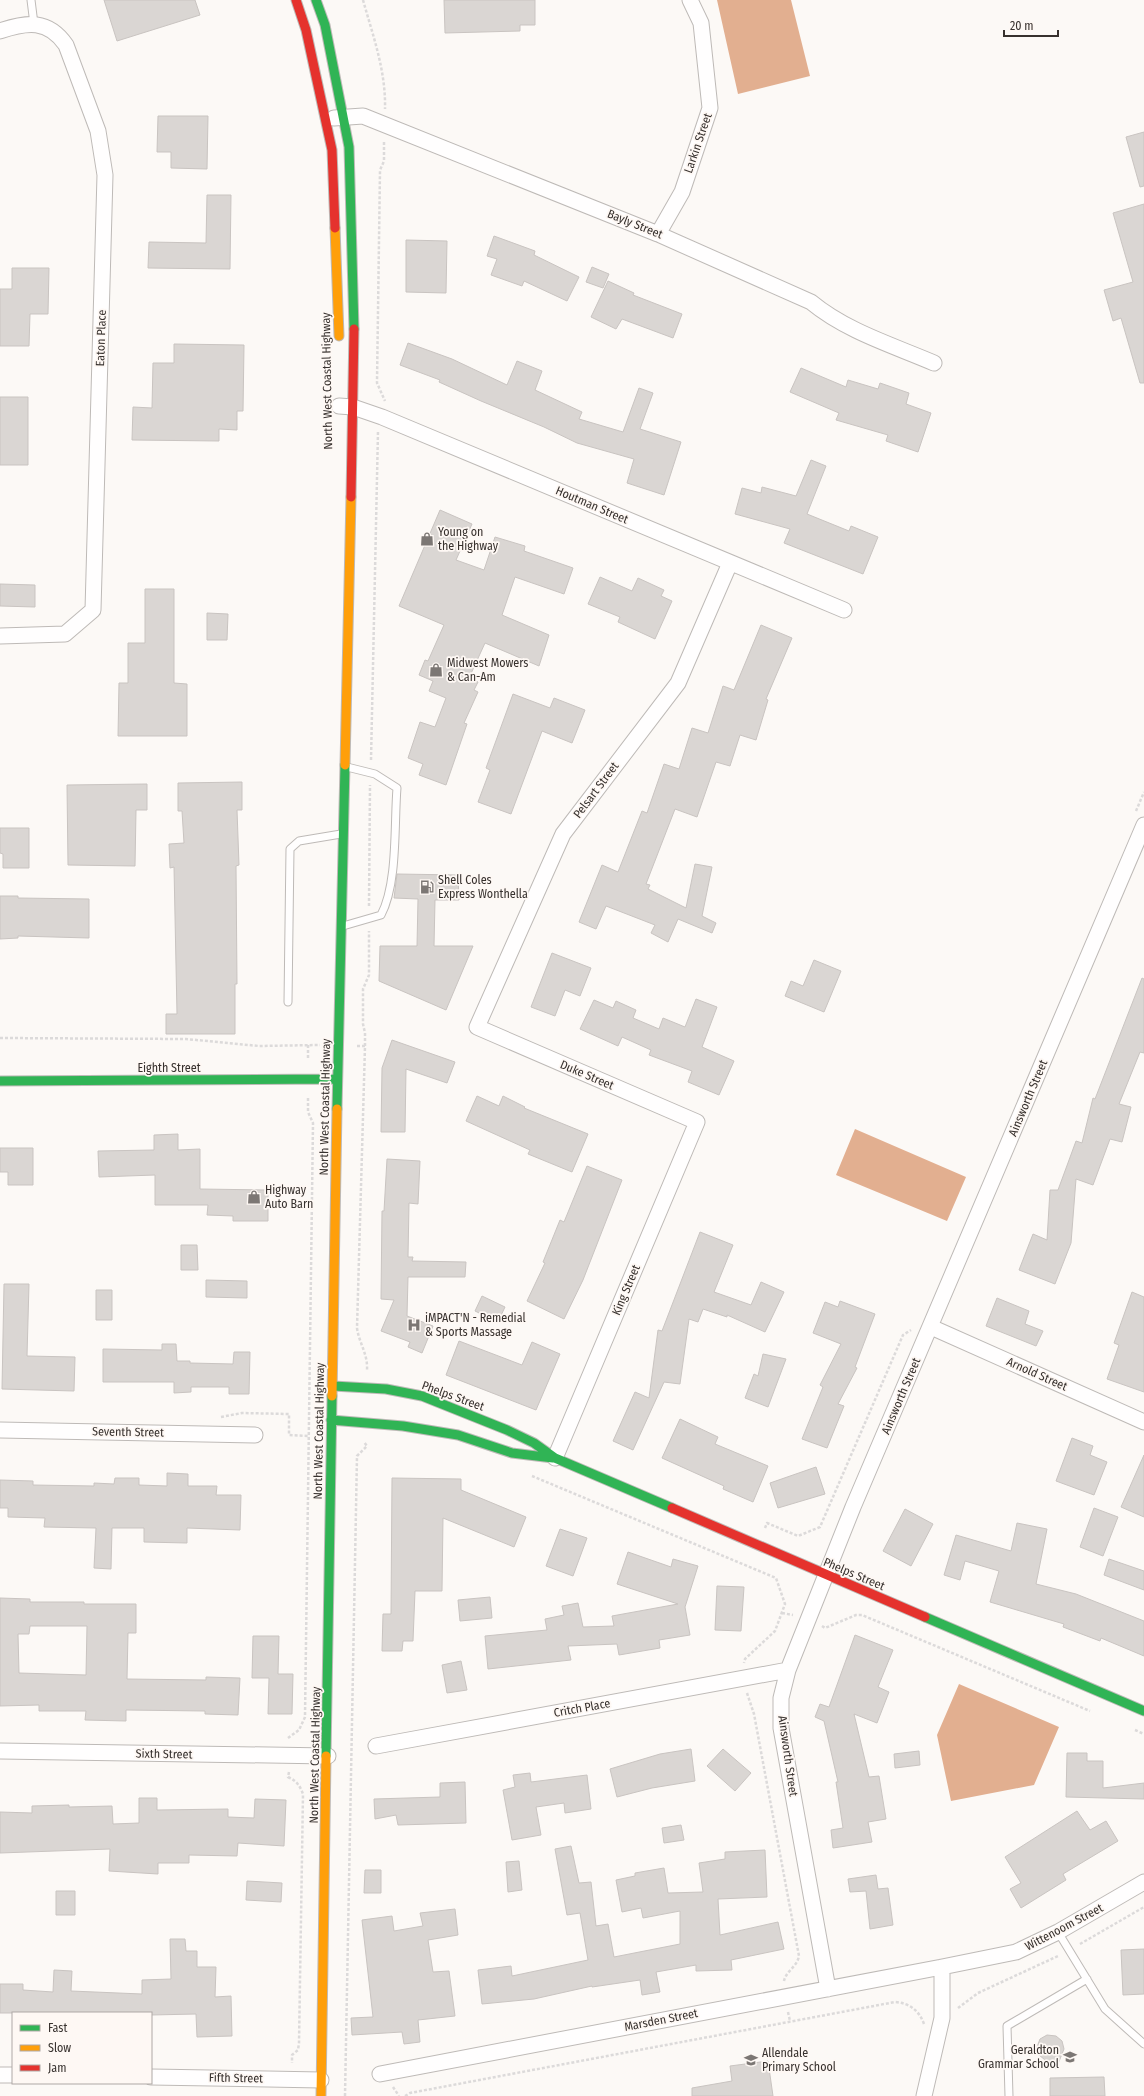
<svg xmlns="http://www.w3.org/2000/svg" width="1144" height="2096" font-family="'Fira Sans Condensed',sans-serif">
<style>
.water{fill:#e2af90}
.building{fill:#dad6d3;stroke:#c9c4c1;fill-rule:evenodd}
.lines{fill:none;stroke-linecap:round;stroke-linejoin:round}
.lane-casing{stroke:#bebab7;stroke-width:9}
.street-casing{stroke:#bebab7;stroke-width:17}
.fast-casing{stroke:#bebab7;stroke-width:11}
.slow-casing{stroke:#bebab7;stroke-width:11}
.jam-casing{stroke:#bebab7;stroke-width:11}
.path{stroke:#dcdada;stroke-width:2.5;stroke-dasharray:3 2;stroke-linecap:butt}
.lane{stroke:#fffefe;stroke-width:7}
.street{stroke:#fffefe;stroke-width:15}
.fast{stroke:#30b455;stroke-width:9}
.slow{stroke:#ff9f0a;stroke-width:9}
.jam{stroke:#e5322d;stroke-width:9}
.labels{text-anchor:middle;stroke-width:3.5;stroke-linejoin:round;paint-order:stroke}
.street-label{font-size:12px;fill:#37312e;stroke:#fef8f4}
.poi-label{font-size:12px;fill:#37312e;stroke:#fef8f4;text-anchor:start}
</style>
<rect width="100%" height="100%" fill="#fcf9f6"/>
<path class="water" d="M717 0H791L810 76 738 94Z
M855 1129 966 1177 947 1221 836 1175Z
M959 1684 1059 1727 1034 1785 951 1801 937 1735Z"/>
<path class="building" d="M104 0H195L200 15 117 41Z
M444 0H535V25H520V31L445 33Z
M158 116H208L207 169 171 168V152H157Z
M1144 132V186L1140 187 1126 137Z
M207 195H231L230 269 148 268 149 242 206 243Z
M1144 204V383H1140L1121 318 1113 321 1104 290 1133 282 1113 213Z
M494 236 535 251 534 255 579 277 567 301 524 281 522 286 491 275 497 259 487 256Z
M406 240 447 241 446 293 406 292Z
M592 267 609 274 603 288 586 282Z
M12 268H49L48 314H30L29 346H0V289H12Z
M608 281 634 293 633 295 682 314 673 338 622 319 616 329 591 317Z
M408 343 452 359 507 385 517 361 542 371 535 390 582 412 579 419 623 432 639 388 653 393 640 429 681 442 664 495 627 483 634 459 577 443 544 427 481 401 439 382 440 380 400 365Z
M174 344 244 345 243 411H237V430L219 429V441L132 440 133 407 152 408 153 363H174Z
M801 368 846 387 848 380 878 389 880 383 909 393 906 404 931 413 918 452 886 441 888 435 836 420 839 413 790 392Z
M0 397H28V465H0Z
M811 460 826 466 807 514 849 531 851 526 878 537 863 574 784 543 790 529 735 514 742 488 761 493 762 487 796 496Z
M440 510 472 524 456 560 484 570 495 537 525 546 524 551 573 568 564 594 515 577 502 615 549 635 539 666 485 643 469 678 478 682 474 690 478 692 464 723 467 724 446 785 419 775 423 764 408 758 420 722 435 727 446 698 429 691 433 681 419 675 425 660 428 661 444 625 399 606Z
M600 577 632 591 638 578 664 590 661 596 672 601 655 639 618 622 620 617 588 604Z
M0 584 35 585V607L0 606Z
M145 589H174V683L187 684V736H118L119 683H128V643H145Z
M207 613 228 614 227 640H207Z
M761 625 792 638 766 699 768 700 756 740 740 735 730 766 716 762 697 817 675 809 646 884 650 885 648 889 686 908 695 864 712 867 702 916 716 923 712 933 678 919 668 942 651 933 655 925 606 906 596 929 579 922 602 865 618 872 642 811 647 813 664 764 679 769 692 728 708 733 723 686 734 690Z
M513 694 550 708 554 698 585 710 572 743 542 731 511 814 478 802 490 770 486 768Z
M242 782V810H237L239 865 236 866 237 984H235V1034H166V1014H177L174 867 170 868 169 844 184 843 182 811H178V783Z
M147 784V810H136L135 866 68 865 67 785Z
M0 828H29V868H3V854L0 853Z
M397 874 458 875 459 900H435L434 946H473L446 1010 379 981 380 946H417L418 899 394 898Z
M0 896H18V898L89 899V938L18 936V938L0 939Z
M552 953 591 968 580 996 565 990 555 1016 531 1007Z
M814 960 841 971 824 1012 785 996 791 981 803 986Z
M1142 978 1144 979V1053L1140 1052 1119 1104 1131 1107 1122 1142 1110 1139 1093 1185 1076 1179 1071 1243 1055 1284 1019 1270 1033 1234 1047 1240 1050 1190H1058L1076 1141 1082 1143 1093 1098 1095 1099Z
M696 999 717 1007 702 1047 734 1061 719 1095 688 1082 692 1071 649 1055 651 1050 622 1037 618 1046 580 1029 594 1000 613 1008 616 1001 636 1010 633 1018 659 1029 663 1018 685 1027Z
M392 1040 455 1062 447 1083 406 1069 405 1132H381L382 1068Z
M477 1096 499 1106 503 1096 525 1107 524 1108 588 1134 572 1172 528 1154 530 1150 466 1121Z
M178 1134V1150L200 1149V1189L268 1190V1221H233V1216L207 1215 208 1205H155V1175L99 1177 98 1151 154 1150V1135Z
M0 1148H33V1185H8V1172H0Z
M387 1159 420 1161 418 1204 409 1203 408 1257H413L412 1261 466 1262 465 1277H408L407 1316 433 1326 422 1353 408 1347 410 1342 381 1331 394 1300 381 1299 382 1211H384Z
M587 1166 622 1180 583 1280 564 1319 527 1301 545 1263 543 1262 560 1220 564 1222Z
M700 1232 733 1245 714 1292 751 1305 761 1282 784 1292 765 1332 727 1315V1317L703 1309 698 1322 689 1319 680 1384 664 1382 633 1450 613 1441 635 1392 649 1398 658 1330 662 1331Z
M181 1245H197L198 1270H181Z
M206 1280 247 1281V1298L206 1297Z
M4 1284H29L27 1356 75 1357 74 1391 2 1389Z
M96 1290H112V1320H96Z
M1132 1292 1144 1297V1392L1107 1379 1119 1345 1114 1343Z
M482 1296 505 1307 498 1322 475 1311Z
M997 1298 1029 1311 1025 1324 1043 1331 1036 1346 986 1326Z
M840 1301 875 1314 855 1367 857 1368 838 1404 844 1406 827 1448 802 1439 823 1387 820 1385 841 1344 813 1333 825 1302 838 1307Z
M459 1341 522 1365 532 1342 560 1354 536 1410 446 1375Z
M162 1344H176L177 1361H190V1363L233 1364 234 1352H250L249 1394H229V1387H191V1392L174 1393V1382H103V1349L162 1350Z
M763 1354 786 1359 768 1407 745 1398 754 1374 758 1376Z
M680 1419 718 1437 715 1444 768 1466 753 1502 723 1489 724 1486 662 1458Z
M1072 1438 1093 1446 1090 1455 1107 1462 1094 1495 1056 1481Z
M1144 1455V1517L1121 1507Z
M816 1467 825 1494 778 1508 770 1483Z
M167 1473 188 1474V1486H217L216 1495H241L240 1530 187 1528V1543L144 1542V1528H112L111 1569 94 1568 96 1528 44 1527 45 1518 8 1517V1508H0V1480L33 1481V1485L94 1486V1483L114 1484 115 1478H139V1485L167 1486Z
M392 1478 461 1479V1490L526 1517 514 1547 443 1518 442 1591H415L413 1641H403L402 1651H382L383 1614H391Z
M1094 1508 1118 1517 1103 1556 1080 1547Z
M905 1509 933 1524 911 1566 883 1551Z
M1017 1523 1047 1529 1036 1584 1076 1594 1144 1621V1656L1101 1638 1100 1641 1063 1627 1064 1624 990 1602 999 1571 965 1561 960 1580 944 1575 956 1535 1011 1551Z
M560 1529 587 1538 573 1576 546 1566Z
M628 1552 671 1567 673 1559 698 1566 685 1607 690 1635 659 1640 660 1648 619 1655 617 1644 568 1646 571 1660 488 1669 485 1636 547 1630 545 1619 564 1615 562 1606 578 1603 583 1627 614 1626 612 1616 678 1604 617 1584Z
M1109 1559 1144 1571V1590L1104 1575Z
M717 1586 744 1587 741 1631 715 1630Z
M490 1597 492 1618 460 1621 458 1600Z
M0 1598 30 1599V1602H84V1604H136V1633H128L127 1679 206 1680V1677L240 1678 238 1715 205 1714V1711L126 1710V1721L85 1720 86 1711H39V1705L0 1706ZM30 1626H87L86 1675 19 1673 18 1634H29Z
M855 1635 893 1650 878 1687 889 1692 877 1723 854 1714 869 1777 879 1776 886 1819 868 1822 872 1842 833 1848 831 1830 843 1828 836 1782H838L824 1721 815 1717 820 1704 829 1707Z
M253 1636H279L278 1674H293L292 1714H268L269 1678H252Z
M461 1661 467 1690 447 1693 442 1665Z
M691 1749 695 1781 652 1788 617 1797 610 1769 660 1754Z
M723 1749 751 1773 735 1791 707 1766Z
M919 1751 920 1765 895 1768 894 1754Z
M1067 1753H1087V1761H1103V1788L1144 1783V1799L1066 1797Z
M530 1773 531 1782 587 1775 591 1809 565 1813 564 1803 536 1807 541 1835 512 1840 503 1790 515 1787 513 1775Z
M465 1782 466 1823 398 1825 396 1815 375 1819 374 1799 440 1797V1783Z
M139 1798H157V1810L228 1809V1817L254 1818 255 1799 286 1800 284 1846 238 1843 237 1856 189 1855V1863H158V1874L109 1871 110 1849 0 1853V1812L32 1813V1806L69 1805V1807L112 1806 113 1824 139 1823Z
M1077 1811 1090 1830 1106 1821 1118 1841 1063 1874 1066 1880 1021 1908 1010 1889 1021 1883 1005 1857Z
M681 1825 684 1840 664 1843 662 1828Z
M571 1846 579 1883 591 1882 596 1926 608 1924 614 1957 680 1944V1911L643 1918 641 1908 622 1912 616 1880 635 1876V1873L664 1868 668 1893 703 1892 699 1863 725 1859V1852L765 1850 767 1897 718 1899 720 1935 778 1922 784 1949 731 1960 732 1970 696 1971V1965L656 1972 660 1992 642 1995 640 1980 592 1987V1986L534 1999 482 2004 478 1970 511 1966 512 1976 588 1960 580 1913 567 1915 555 1849Z
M519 1861 522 1890 508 1892 506 1862Z
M365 1870H381V1893H364Z
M876 1875 878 1889 888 1888 893 1925 870 1929 866 1891 850 1892 848 1879Z
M247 1881 282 1883 281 1902 246 1900Z
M56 1891H75V1915H56Z
M455 1909 458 1935 428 1940 433 1972 449 1971 455 2016 418 2020 420 2042 404 2044 402 2032 352 2035 351 2018 373 2017 362 1920 392 1916 394 1931 423 1926 420 1913Z
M170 1939H185L186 1951H197V1967H216L215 1997 231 1996 232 2036 197 2037 196 2014 151 2015V2013H0V1984H23V1990L53 1992 54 1970 72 1971 71 1991 142 1994V1980L171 1979Z
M1144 1949V1994L1123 1995 1121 1950Z
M1047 2035 1056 2036 1062 2041 1064 2049 1056 2069 1039 2055 1037 2047 1040 2039Z
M768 2061 773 2096H692V2088L732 2081 730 2066Z
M1104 2077 1105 2096H1050V2078Z"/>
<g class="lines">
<g class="lane-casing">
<path id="lane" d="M31 0 34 24
M343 926 381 915C398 883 394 824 397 788L375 774 347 767
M288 1002 290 849 299 841 341 834
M1058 1932 1105 2009 1144 2044
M1009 2096 1007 2026 1087 1979"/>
</g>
<g class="street-casing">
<path id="street" d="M0 31C27 22 48 19 66 45L98 131 105 175 93 610 65 634 0 636
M334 118 363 116 658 234 811 302C846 331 892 345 934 363
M658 234 682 192 710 108 701 23 690 0
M339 406 353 407 382 417 844 610
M931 1327 1144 1422
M0 1430 255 1435
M555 1458 697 1122 477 1027 563 834 678 683 730 563
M376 1746 788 1670
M0 1751 328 1756
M828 1989 781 1728V1698L788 1670 853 1507 1144 825
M380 2074 942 1967 1016 1952 1058 1932 1144 1882
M0 2075H13
M151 2077 321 2080
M924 2096 942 2018V1967"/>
</g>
<g class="fast-casing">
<path id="fast" d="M316 0 325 25 349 147 354 329
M0 1081 337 1079
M337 1109 345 765
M333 1386 386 1389 422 1396 507 1430 534 1443 555 1458 672 1508
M331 1420 403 1426 458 1435 512 1453 553 1458
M925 1617 1144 1711
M326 1756 332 1396"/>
</g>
<g class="slow-casing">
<path id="slow" d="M335 228 339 336
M345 765 351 497
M332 1396 337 1109
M321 2096 326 1756"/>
</g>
<g class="jam-casing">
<path id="jam" d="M296 0 306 30 332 150 335 228
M351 497 354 329
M672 1508 925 1617"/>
</g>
<path class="path" d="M363 0C373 36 386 71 385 109
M384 142V161L380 170 377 383 385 401
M371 760 378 431
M1136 811 1144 792
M369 906 370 785
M0 1038 186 1039 259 1046 320 1045
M308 1045V1060
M357 1046H365L357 1328C359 1343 368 1354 367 1370
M365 1046V1033L363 1024V989L369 975V931
M221 1417 242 1413 289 1414V1435L309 1436
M532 1476 776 1578 785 1604 775 1631 745 1659 744 1663
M765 1528 767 1523 798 1536 820 1527 903 1335 911 1330
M782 1613 793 1615
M822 1626 825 1628 856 1615H862L1090 1711
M747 1693 754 1714 799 1956C797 1967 786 1971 784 1981
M1135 1730 1144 1734
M288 1738 299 1730 305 1717 313 1123 308 1112V1097
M289 1772 288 1777C297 1781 300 1786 303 1794L299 2043 298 2050 292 2055V2063
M1080 1944 1144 1907
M958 2008 978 1993 1058 1956
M788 2012 790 2021
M393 2087 399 2096
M345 2096 357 1456 367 1446 364 1442
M405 2096 410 2093 895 2002C909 2003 919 2010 924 2024"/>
<use href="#lane" class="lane"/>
<use href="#street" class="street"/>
<use href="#fast" class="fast"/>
<use href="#slow" class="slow"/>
<use href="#jam" class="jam"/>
</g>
<defs>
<g id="shop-bare" transform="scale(1.08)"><path d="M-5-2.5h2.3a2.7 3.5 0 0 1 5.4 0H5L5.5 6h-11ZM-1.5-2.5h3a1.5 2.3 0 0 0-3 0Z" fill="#7c7774" stroke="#fef8f4" stroke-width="2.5" paint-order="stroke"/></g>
<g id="fuel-bare" transform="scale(1.08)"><path d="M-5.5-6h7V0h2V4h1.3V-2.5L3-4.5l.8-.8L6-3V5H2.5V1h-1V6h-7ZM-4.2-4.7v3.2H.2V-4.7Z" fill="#7c7774" stroke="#fef8f4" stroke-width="2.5" paint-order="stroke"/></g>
<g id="hospital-bare" transform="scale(1.08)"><path d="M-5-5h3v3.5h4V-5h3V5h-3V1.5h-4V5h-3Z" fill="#7c7774" stroke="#fef8f4" stroke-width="2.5" paint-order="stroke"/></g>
<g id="school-bare" transform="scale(1.08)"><path d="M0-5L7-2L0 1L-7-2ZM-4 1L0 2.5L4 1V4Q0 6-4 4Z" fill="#7c7774" stroke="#fef8f4" stroke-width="2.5" paint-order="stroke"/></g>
</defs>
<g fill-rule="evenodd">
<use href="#shop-bare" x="427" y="539"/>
<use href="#shop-bare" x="436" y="670"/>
<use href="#fuel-bare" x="427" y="887"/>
<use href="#shop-bare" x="254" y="1197"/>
<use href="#hospital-bare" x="414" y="1325"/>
<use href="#school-bare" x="1070" y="2057"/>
<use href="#school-bare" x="751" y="2060"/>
</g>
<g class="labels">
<g class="street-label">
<text transform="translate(698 143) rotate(-71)" y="4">Larkin Street</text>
<text transform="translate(635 224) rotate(22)" y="4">Bayly Street</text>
<text transform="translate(101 338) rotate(-88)" y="4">Eaton Place</text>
<text transform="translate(327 381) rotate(-91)" y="4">North West Coastal Highway</text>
<text transform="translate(592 505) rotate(23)" y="4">Houtman Street</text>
<text transform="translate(596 790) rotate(-53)" y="4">Pelsart Street</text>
<text x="169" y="1072">Eighth Street</text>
<text transform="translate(587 1075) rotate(23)" y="4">Duke Street</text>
<text transform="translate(1028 1098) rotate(-67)" y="4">Ainsworth Street</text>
<text transform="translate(325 1107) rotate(-89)" y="4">North West Coastal Highway</text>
<text transform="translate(626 1290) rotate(-67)" y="4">King Street</text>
<text transform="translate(1037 1374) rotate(24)" y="4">Arnold Street</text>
<text transform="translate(453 1396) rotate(20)" y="4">Phelps Street</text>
<text transform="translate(901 1396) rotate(-67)" y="4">Ainsworth Street</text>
<text transform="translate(319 1431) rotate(-89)" y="4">North West Coastal Highway</text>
<text transform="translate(128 1432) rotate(1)" y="4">Seventh Street</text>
<text transform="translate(854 1574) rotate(23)" y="4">Phelps Street</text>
<text transform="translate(582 1708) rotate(-10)" y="4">Critch Place</text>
<text transform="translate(164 1754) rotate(1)" y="4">Sixth Street</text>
<text transform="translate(315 1755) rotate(-89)" y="4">North West Coastal Highway</text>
<text transform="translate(788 1756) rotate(82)" y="4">Ainsworth Street</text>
<text transform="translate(1064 1927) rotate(-28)" y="4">Wittenoom Street</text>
<text transform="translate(661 2020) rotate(-11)" y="4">Marsden Street</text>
<text transform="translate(236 2078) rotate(1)" y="4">Fifth Street</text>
</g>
<g class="poi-label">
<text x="438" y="536">Young on<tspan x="438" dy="14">the Highway</tspan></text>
<text x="447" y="667">Midwest Mowers<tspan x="447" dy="14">&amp; Can-Am</tspan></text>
<text x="438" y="884">Shell Coles<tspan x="438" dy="14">Express Wonthella</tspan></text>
<text x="265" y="1194">Highway<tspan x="265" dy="14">Auto Barn</tspan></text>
<text x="425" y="1322">iMPACT'N - Remedial<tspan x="425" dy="14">&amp; Sports Massage</tspan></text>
<text x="1059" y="2054" text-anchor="end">Geraldton<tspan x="1059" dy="14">Grammar School</tspan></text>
<text x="762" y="2057">Allendale<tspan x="762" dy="14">Primary School</tspan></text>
</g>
</g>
<rect x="12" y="2012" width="140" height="72" fill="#fef8f4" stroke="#aea8a5"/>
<rect x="20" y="2025" width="20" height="6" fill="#30b455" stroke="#aea8a5"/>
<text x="48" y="2032" font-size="12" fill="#37312e">Fast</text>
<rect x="20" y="2045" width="20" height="6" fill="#ff9f0a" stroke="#aea8a5"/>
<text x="48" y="2052" font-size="12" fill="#37312e">Slow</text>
<rect x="20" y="2065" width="20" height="6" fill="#e5322d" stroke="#aea8a5"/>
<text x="48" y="2072" font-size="12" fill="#37312e">Jam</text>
<path d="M1004 30v6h54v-6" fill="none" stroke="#37312e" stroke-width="2"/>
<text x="1010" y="30" font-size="12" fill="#37312e" stroke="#fef8f4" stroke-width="3" paint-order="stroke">20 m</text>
</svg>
